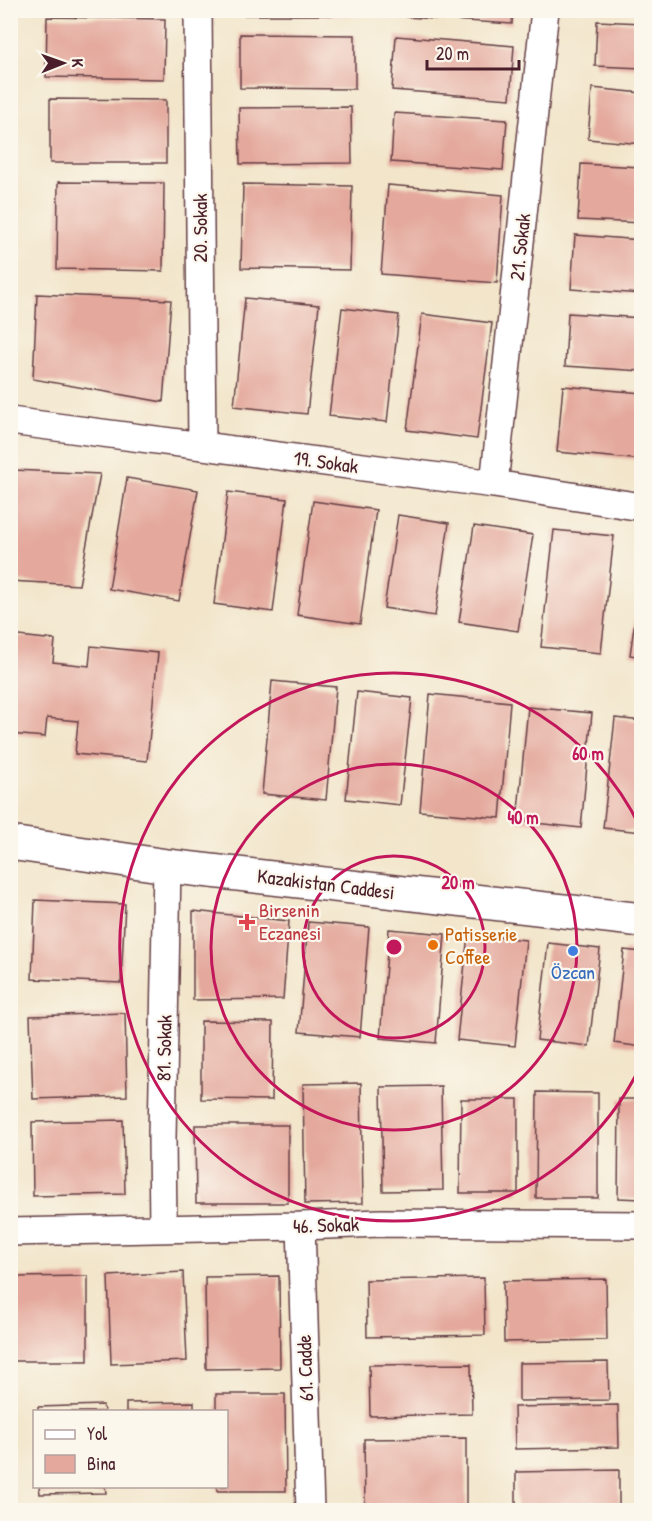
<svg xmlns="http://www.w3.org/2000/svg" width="652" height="1521" font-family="'Patrick Hand',sans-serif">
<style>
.building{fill:#e4a89c}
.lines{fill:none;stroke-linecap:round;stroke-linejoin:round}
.minor-casing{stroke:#633d43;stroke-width:30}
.secondary-casing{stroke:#633d43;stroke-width:36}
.minor{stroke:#fff;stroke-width:27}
.secondary{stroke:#fff;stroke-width:33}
.ring{fill:none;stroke:#c2185b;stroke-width:3}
.health-dot{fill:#e0444e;stroke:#fbf7ec;stroke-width:2}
.food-dot{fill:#e8710a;stroke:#fbf7ec;stroke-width:2}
.shop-dot{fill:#3f7fe0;stroke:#fbf7ec;stroke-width:2}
.labels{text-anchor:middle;stroke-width:4.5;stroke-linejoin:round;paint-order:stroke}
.street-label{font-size:20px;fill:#4a1f2b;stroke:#fbf7ec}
.health-label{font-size:20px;fill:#be3a42;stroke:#fbf7ec;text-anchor:start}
.food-label{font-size:20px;fill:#c56008;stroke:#fbf7ec;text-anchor:start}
.shop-label{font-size:20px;fill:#366cbe;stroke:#fbf7ec}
.centre{fill:#c2185b;stroke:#fbf7ec;stroke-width:3}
.ring-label{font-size:18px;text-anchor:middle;font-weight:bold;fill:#c2185b;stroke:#fbf7ec;stroke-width:4.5;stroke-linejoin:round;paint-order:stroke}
</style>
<rect width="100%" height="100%" fill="#fbf7ec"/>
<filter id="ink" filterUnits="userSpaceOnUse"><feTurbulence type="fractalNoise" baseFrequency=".0167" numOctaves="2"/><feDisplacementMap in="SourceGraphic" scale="12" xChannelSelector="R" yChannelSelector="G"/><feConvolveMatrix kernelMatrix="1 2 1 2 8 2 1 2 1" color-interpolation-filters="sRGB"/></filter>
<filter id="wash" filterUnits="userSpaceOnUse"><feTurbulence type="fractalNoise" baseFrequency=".008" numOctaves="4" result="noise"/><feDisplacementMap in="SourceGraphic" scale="24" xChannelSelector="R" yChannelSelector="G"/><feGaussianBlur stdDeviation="1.35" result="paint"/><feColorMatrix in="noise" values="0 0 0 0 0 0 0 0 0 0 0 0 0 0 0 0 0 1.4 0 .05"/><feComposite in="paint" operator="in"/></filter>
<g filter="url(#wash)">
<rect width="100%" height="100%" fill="#f2e5ca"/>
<g id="blocks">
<path class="building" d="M237 10H357V15H237Z
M406 10H513L512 24 406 17Z
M47 17 165 19 164 79 46 77Z
M597 21 642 23V68L595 66Z
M240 34 355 35V89L240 88Z
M396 36 514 46 510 99 392 90Z
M592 88 642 93V144L588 139Z
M50 99 166 100V163H50Z
M351 107 352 163 240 164 239 108Z
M394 113 507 120 503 170 391 162Z
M581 164 642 167V223L578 220Z
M58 182 164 183 163 271 57 269Z
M243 184 352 186 350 270 241 268Z
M388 185 503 195 497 283 381 274Z
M575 235 642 240V294L571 289Z
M37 294 171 300 163 402 33 379Z
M245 298 319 305 307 414 234 406Z
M342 308 399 315 387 422 329 416Z
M568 313 642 318V371L565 366Z
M422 314 492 323 477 439 407 430Z
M563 386 642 393V460L557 452Z
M13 470 100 474 79 585 10 581Z
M127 478 198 490 179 601 109 589Z
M228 492 287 499 273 612 214 604Z
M313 501 376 510 360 624 297 615Z
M398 515 449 523 435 616 384 608Z
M474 526 533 535 518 631 459 622Z
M554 530 614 536 601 653 541 647Z
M640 585H642V657L630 655Z
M10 635 55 640 53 662 89 666 91 646 158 653 147 761 75 754 78 721 47 718 45 737 10 734Z
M272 681 336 687 326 800 262 794Z
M357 692 412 698 400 805 346 799Z
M430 694 510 702 500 818 420 811Z
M528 707 592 713 581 828 517 821Z
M615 718 642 721V832L603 828Z
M35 900 125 904 121 983 32 979Z
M193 911 289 921 283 999 193 1000Z
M308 922 369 927 360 1037 299 1032Z
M389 929 445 934 436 1043 380 1038Z
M468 934 526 940 515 1046 457 1040Z
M548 943 600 949 589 1046 537 1040Z
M624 950 642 952V1047L614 1043Z
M125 1013 127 1096 33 1099 30 1016Z
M201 1021 273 1022 272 1100 201 1099Z
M361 1083 363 1203 305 1204 303 1084Z
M441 1086 443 1190 383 1191 381 1087Z
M537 1092 598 1093V1198H536Z
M461 1099H518V1193H460Z
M619 1099H642V1199L618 1198Z
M123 1120 125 1194 33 1196 32 1122Z
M195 1125H288V1203H196Z
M183 1272 187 1361 111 1364 108 1276Z
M88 1276V1361H13V1277Z
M279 1276 280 1368 206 1369 205 1277Z
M484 1278 485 1335 367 1337 366 1280Z
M606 1279 607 1340 504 1342 503 1281Z
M608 1362 609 1400 519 1401V1363Z
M471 1364 472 1414 370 1416 369 1365Z
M216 1394H285L286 1491H217V1486H226V1412H216Z
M194 1402V1412H126V1403Z
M103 1405 104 1412H38V1407Z
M618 1405 619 1447 515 1449 514 1407Z
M466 1438V1508L365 1509 364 1439Z
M619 1470V1510H516V1472Z
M39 1486H105L106 1493 40 1494Z"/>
</g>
</g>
<g filter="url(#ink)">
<use href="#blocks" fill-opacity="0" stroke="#633d43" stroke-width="1.5"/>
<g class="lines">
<g class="minor-casing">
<path id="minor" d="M198 10 202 445
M10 421 494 484 642 507
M494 484 545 10
M301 1226 310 1510
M163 1229 162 1138 167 866
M10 1232 301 1226 381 1223 642 1225"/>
</g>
<g class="secondary-casing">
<path id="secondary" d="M10 843 167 866 642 920"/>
</g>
<use href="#minor" class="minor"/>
<use href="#secondary" class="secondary"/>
</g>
</g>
<g class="ring">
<circle cx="394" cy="947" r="91"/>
<circle cx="394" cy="947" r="183"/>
<path d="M641 1065A274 274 0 1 1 641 829"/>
</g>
<path class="health-dot" d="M244 913h6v6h6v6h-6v6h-6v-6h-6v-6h6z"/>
<circle class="food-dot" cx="433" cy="945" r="6"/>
<circle class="shop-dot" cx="573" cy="951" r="6"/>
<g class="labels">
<g class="street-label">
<text transform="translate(200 228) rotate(-90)" y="7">20. Sokak</text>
<text transform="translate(520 247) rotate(-84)" y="7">21. Sokak</text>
<text transform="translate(326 462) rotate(8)" y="7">19. Sokak</text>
<text transform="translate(326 884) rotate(7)" y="7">Kazakistan Caddesi</text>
<text transform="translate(164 1048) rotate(-89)" y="7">81. Sokak</text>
<text transform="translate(326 1225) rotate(-2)" y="7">46. Sokak</text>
<text transform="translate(305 1368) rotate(-92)" y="7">61. Cadde</text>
</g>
<g class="health-label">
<text x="259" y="917">Birsenin<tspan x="259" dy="23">Eczanesi</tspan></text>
</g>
<g class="food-label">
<text x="445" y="941">Patisserie<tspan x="445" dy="23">Coffee</tspan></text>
</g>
<g class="shop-label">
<text x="573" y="979">Özcan</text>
</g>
</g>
<circle cx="394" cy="947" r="9" class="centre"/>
<g class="ring-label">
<text x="588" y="760">60 m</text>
<text x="523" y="824">40 m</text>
<text x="458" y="889">20 m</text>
</g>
<rect width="652" height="1521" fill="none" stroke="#fbf7ec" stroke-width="36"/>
<rect x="33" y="1410" width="195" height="78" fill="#fbf7ec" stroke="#b4a19f" stroke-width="1.5"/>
<rect x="45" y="1430" width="30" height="9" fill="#ffffff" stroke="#b4a19f" stroke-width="1.5"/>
<text x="87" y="1440" font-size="18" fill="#4a1f2b">Yol</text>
<rect x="45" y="1455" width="30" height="18" fill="#e4a89c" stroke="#b4a19f" stroke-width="1.5"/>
<text x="87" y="1470" font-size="18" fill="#4a1f2b">Bina</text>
<g transform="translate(63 63) rotate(89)" stroke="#fbf7ec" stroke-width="4.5" paint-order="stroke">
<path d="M0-4.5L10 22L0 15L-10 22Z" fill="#4a1f2b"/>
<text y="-9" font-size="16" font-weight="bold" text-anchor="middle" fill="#4a1f2b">K</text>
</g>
<path d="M427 60v9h92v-9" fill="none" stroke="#4a1f2b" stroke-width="3"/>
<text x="436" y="60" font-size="18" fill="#4a1f2b" stroke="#fbf7ec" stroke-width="4.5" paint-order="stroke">20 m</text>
</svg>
